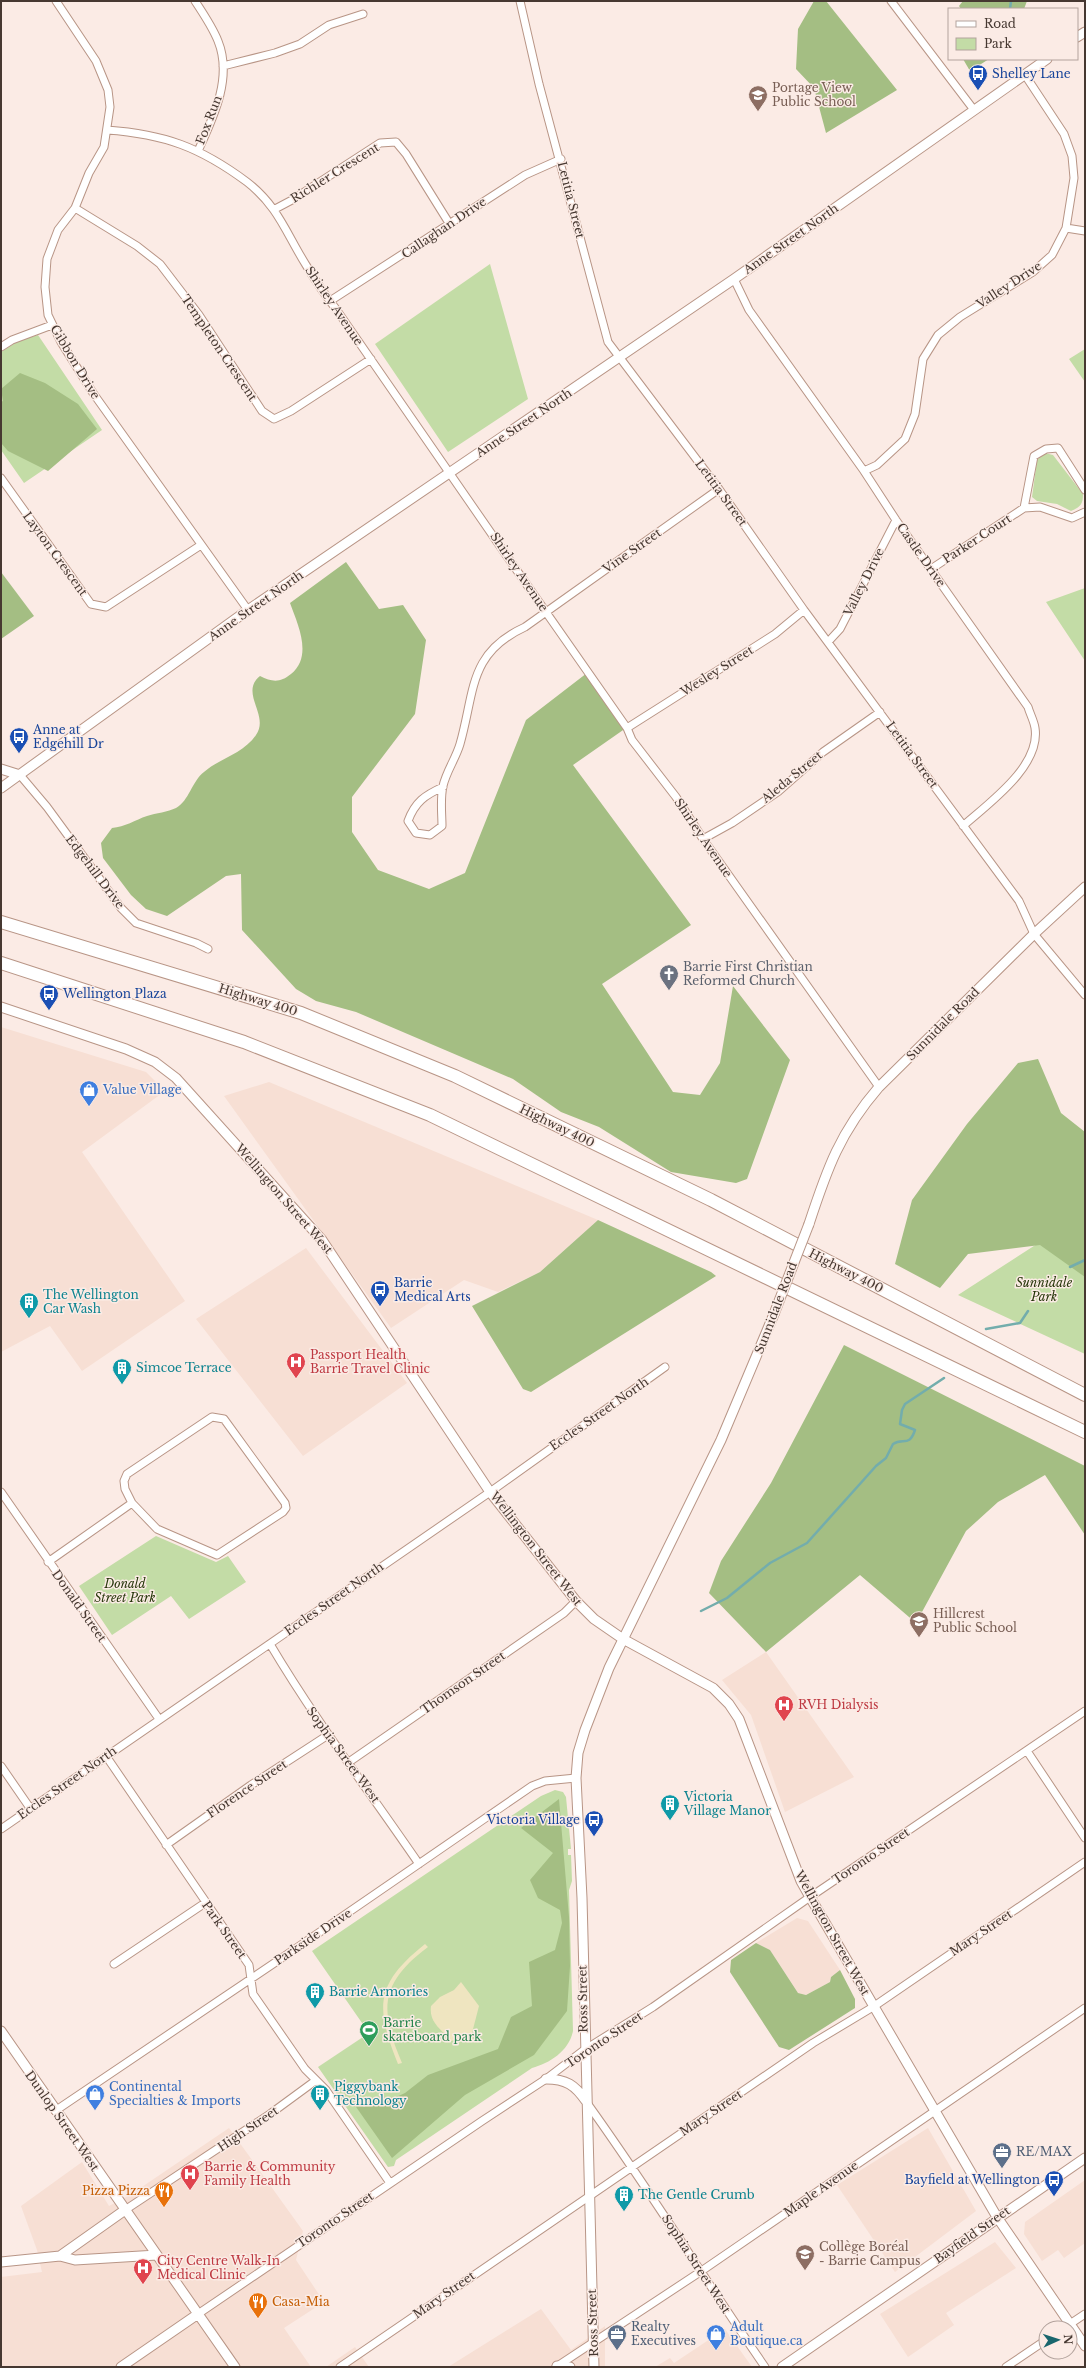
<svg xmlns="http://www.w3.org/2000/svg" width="1086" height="2368" font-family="'Libre Baskerville',serif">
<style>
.commercial{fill:#f7dfd4}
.green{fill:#c3dca6}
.forest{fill:#a4be83}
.sand{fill:#efe5c0}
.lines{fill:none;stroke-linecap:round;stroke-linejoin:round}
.stream{stroke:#73adac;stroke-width:2.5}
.street-casing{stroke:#b89586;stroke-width:9}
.secondary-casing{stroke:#b89586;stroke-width:11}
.highway-casing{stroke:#b89586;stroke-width:14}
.street{stroke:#fff;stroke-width:7}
.secondary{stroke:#fff;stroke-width:9}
.highway{stroke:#fff;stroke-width:12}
.secondary-bridge-casing{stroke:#b89586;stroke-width:11;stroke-linecap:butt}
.secondary-bridge{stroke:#fff;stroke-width:9}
.labels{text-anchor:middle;stroke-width:3;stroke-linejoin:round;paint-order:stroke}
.transit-label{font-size:12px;fill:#164399;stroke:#fbebe5;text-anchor:start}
.education-label{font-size:12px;fill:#785e54;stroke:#fbebe5;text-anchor:start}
.street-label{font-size:12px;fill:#463831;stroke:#fbebe5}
.worship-label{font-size:12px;fill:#5b616d;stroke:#fbebe5;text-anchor:start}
.shop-label{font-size:12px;fill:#366cbe;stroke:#fbebe5;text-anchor:start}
.park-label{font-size:12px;font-style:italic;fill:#27370b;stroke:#fbebe5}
.culture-label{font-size:12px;fill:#0d838f;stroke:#fbebe5;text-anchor:start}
.health-label{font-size:12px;fill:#be3a42;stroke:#fbebe5;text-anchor:start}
.leisure-label{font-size:12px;fill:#27864d;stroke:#fbebe5;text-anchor:start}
.service-label{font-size:12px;fill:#4e5e75;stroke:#fbebe5;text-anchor:start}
.food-label{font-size:12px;fill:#c56008;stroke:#fbebe5;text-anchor:end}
</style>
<rect width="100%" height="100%" fill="#fbebe5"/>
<path class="commercial" d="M1 1027 146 1072 165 1091 82 1152 185 1301 82 1371 50 1326 1 1352Z
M269 1082 598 1220 540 1272 498 1292 464 1280 391 1328 224 1096Z
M306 1248 407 1383 303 1456 196 1319Z
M766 1652 854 1777 785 1812 751 1715 722 1680Z
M797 1918 808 1921 840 1970 831 1977 830 1982 806 1995 798 1993 770 1950 756 1943Z
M229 2128 303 2231 296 2260 324 2302 284 2328 311 2367H1V2277L42 2272 37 2250 21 2206 82 2162 109 2206 130 2195Z
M928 2128 976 2211 895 2272 837 2185Z
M1085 2180V2243L1064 2258 1058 2250 1042 2261 1024 2234 1025 2222Z
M995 2242 1016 2268 946 2313 954 2325 908 2357 880 2314Z
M541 2309 571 2350 605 2326V2367H448Z
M725 2329 752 2367H655L670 2358 674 2363Z
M355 2347 369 2367H326Z"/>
<path class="green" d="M490 264 528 399 448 452 375 344Z
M38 335 102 430 24 483 1 450V352L18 341Z
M1085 349V382L1069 359Z
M1045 453 1053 455 1083 494C1083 505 1080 507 1071 511L1057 504 1037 501 1032 497 1037 460Z
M1085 588V661L1046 602Z
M1085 1213V1354L958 1295Z
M156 1536 216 1562 228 1556 246 1582 189 1619 171 1596 112 1635 79 1586Z
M555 1790 563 1792 566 1797 571 1849H568V1855H571L572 1881 569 1890 573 2031C569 2051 550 2063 532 2068L396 2160 394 2166 388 2167 318 2067 369 2033 312 1951 541 1796Z"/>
<path class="forest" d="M814 1H826L897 90 826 133 814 88 796 69 798 29Z
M963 1H1027L1024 9H961L959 6Z
M963 59H989L970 71Z
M20 373 45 383 78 404 97 429 48 471 8 451 1 443V402L3 401 1 389Z
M346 562 379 609 403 605 426 640 415 714 352 797V832L378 870 429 889 465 873 526 720 587 673 626 728 573 765 691 925 602 984 673 1092 700 1095 720 1063 733 986 790 1060 747 1179 736 1183 671 1172 599 1127 561 1112 513 1079 356 1012 316 1001 296 989 242 930 241 874 226 876 167 916 146 909 131 895 103 858 101 843 112 828C125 827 135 820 147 816 156 813 168 812 176 808 189 801 192 781 204 772 220 758 243 754 256 735 270 715 239 693 260 676 272 682 280 683 291 674 313 656 298 625 290 603Z
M1 572 34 616 1 639Z
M1038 1059 1061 1113 1085 1132V1277L1040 1245 968 1254 940 1288 895 1264 912 1200 967 1124 1018 1063Z
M598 1220 711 1272 716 1276 531 1392 523 1389 472 1306 540 1272Z
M844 1345 1085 1466V1535L1045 1475 998 1502 966 1531 916 1623 860 1575 766 1652 709 1593 721 1561 771 1483Z
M559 1799 569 1917 570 1966 567 2011 534 2055 465 2095 392 2158 354 2104H381L405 2093 428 2075 498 2049 511 2017 532 2006 529 1962 555 1950 562 1923 560 1910 538 1898 530 1880 553 1853 521 1828Z
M756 1943 770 1950 798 1993 806 1995 830 1982 831 1977 840 1970 855 1999V2008L789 2050 779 2047 730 1972 731 1960Z"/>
<path class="sand" d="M425 1944 428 1947C380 1983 379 2009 402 2063L398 2064C375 2007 375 1984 425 1944Z
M461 1982 479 2006 472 2033 449 2042 448 2037C439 2028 429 2021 431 2006L440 1997 454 1990Z"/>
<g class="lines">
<path class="stream" d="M1010 9 1011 1
M1070 1267 1085 1260
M986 1329 1020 1323 1028 1311
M701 1611 727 1598 770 1563 807 1543 876 1466 886 1458 893 1444C903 1437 909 1448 915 1430L900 1424 902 1410 905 1404 944 1378"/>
<g class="street-casing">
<path id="street" d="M56 1 96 61 108 90 110 107 104 147 89 173 75 208 58 230 47 259 45 287 48 315 61 342 93 393 248 610
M195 1C203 13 213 28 218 41 233 78 213 118 198 151
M520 1 539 84 608 342 719 489 804 610 1019 901 1034 934 1085 995
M891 1 974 110
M223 66 275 53 300 44 329 25 363 14
M107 130C164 134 200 147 247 182 278 206 286 233 306 265 315 280 325 295 336 309 433 449 529 589 627 728L632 740 676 797 703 839 879 1087
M75 208 137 246 160 264 199 315 262 411 274 419 291 411 371 359
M275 209 292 200 380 143 396 142 406 154 449 223
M1066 228 1085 231
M734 279 749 310 864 471 896 520 1028 707C1030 714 1034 721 1035 728 1041 766 989 803 963 826
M330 301 525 175 561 159
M1 347 12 340 52 325
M864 471 877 465 905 439 915 414 923 359 938 335 960 317 1033 272 1052 255 1066 228 1074 178 1072 156 1064 134 1025 75
M1 478 91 604 106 607 201 545
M1024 508 1034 456 1046 449 1058 448 1085 490
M931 569 1024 508 1040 507 1072 518 1085 512
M828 642 840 629 896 520
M627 728 775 634 804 610
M20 775 47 807 121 908 136 923 196 943 208 949
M443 787C425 795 415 802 408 821L416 833 430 835 442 826C442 814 440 799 443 786 446 772 456 758 460 744 475 692 468 653 525 627L719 489
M703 839 732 823 779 791 823 752 880 712
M212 1417 224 1419 285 1503 286 1508 283 1512 217 1555 157 1529 132 1503 125 1489 124 1481 127 1474Z
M1 1492 159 1719
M48 1562 132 1503
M270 1644C315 1720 369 1791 419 1864
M1027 1751 1085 1838
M106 1756 249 1965 253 1994 305 2069 326 2090 390 2183
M349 1762 564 1613 576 1601
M1 1766 30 1808
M1 1829 490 1492 665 1367
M166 1845 251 1785 328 1735
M114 1964 205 1903
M587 2103C649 2189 705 2280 765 2367
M55 2111 301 1945 532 1786 545 1781 576 1778
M125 2210 270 2114 315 2081
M198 2314 482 2121 546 2079 584 2050 653 2007 810 1897 1085 1711
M1064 2328 1085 2314
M340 2367 813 2043 873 2007 1085 1862
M556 2367 700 2272 1085 2008
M1006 2367 1046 2340"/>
</g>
<g class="secondary-casing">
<path id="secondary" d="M1077 37 1085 32
M1 769 20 775
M1 788 248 610 734 279 1047 59
M1 1007 126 1049 155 1062 176 1078 322 1240 490 1492 576 1601 594 1619 623 1639 713 1688 729 1704 739 1719 801 1881 810 1897 997 2217 1085 2346
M809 1224C827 1169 840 1132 879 1087L1034 934 1085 887
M1 2031 235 2367
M546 2079C566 2079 575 2085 586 2101
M60 2256 125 2210
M1 2262 60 2256 75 2260 157 2255
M557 2366 570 2367
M121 2367 198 2314
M594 2367 582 1898 576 1778 578 1753 585 1730 609 1668 721 1440 774 1314
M782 2367 1085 2158"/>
</g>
<g class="highway-casing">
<path id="highway" d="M1 922 301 1013 455 1076 711 1200 1085 1395
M1 963 244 1042 430 1115 1085 1432"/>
</g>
<use href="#street" class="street"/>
<use href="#secondary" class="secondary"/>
<use href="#highway" class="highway"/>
<g class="secondary-bridge-casing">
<path id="secondary-bridge" d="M774 1314 809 1224"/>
</g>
<use href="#secondary-bridge" class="secondary-bridge"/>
</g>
<defs>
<g id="bus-pin" transform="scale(1)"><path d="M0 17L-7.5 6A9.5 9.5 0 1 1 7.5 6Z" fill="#1a4fb4" stroke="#fbebe5"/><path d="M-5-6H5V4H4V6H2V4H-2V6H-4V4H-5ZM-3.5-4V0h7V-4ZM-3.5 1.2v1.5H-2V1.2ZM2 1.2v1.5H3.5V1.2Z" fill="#fff"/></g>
<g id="school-pin" transform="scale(1)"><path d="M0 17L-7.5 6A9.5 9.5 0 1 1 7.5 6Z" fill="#8d6e63" stroke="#fbebe5"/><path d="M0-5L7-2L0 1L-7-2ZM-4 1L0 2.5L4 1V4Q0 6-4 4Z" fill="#fff"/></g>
<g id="church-pin" transform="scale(1)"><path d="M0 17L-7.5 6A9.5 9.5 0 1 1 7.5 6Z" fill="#6b7280" stroke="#fbebe5"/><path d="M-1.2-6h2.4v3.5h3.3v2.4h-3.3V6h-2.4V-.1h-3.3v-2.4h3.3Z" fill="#fff"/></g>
<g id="shop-pin" transform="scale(1)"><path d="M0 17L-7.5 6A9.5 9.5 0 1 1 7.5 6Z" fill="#3f7fe0" stroke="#fbebe5"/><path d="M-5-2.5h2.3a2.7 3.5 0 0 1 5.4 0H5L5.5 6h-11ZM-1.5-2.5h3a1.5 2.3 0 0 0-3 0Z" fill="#fff"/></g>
<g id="building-pin" transform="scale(1)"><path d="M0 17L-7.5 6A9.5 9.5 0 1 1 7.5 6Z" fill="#0f9aa8" stroke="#fbebe5"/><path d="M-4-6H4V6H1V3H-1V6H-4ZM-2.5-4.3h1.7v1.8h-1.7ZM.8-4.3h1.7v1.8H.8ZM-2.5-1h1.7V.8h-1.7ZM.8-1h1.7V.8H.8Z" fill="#fff"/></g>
<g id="hospital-pin" transform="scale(1)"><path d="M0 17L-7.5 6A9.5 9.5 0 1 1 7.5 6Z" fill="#e0444e" stroke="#fbebe5"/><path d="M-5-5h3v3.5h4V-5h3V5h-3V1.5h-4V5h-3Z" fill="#fff"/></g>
<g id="stadium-pin" transform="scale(1)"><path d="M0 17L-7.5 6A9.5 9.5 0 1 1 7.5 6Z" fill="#2e9e5b" stroke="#fbebe5"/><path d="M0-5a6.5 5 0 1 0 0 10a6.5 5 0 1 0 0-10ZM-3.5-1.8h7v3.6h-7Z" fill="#fff"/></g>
<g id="office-pin" transform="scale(1)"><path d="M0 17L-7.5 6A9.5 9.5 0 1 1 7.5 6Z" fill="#5c6f8a" stroke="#fbebe5"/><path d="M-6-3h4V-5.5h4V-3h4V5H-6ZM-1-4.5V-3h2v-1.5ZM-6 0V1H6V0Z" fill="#fff"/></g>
<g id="restaurant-pin" transform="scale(1)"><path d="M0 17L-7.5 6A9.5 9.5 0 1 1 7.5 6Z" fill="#e8710a" stroke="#fbebe5"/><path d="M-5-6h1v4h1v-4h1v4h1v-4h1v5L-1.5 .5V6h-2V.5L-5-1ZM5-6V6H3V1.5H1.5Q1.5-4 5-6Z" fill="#fff"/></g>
<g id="university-pin" transform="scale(1)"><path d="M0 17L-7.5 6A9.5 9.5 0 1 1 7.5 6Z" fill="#8d6e63" stroke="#fbebe5"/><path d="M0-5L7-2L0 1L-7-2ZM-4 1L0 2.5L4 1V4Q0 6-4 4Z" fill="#fff"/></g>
</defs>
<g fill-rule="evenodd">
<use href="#bus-pin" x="978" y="74"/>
<use href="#school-pin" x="758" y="95"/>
<use href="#bus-pin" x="19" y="737"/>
<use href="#church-pin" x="669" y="974"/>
<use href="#bus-pin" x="49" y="994"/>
<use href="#shop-pin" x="89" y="1090"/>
<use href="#bus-pin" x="380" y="1290"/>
<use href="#building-pin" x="29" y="1302"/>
<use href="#hospital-pin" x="296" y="1362"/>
<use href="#building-pin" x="122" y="1368"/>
<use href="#school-pin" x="919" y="1621"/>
<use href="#hospital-pin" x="784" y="1705"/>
<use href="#building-pin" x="670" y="1804"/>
<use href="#bus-pin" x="594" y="1820"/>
<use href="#building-pin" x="315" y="1992"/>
<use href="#stadium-pin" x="369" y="2030"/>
<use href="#shop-pin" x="95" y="2094"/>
<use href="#building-pin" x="320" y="2094"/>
<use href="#office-pin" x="1002" y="2152"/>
<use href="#hospital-pin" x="190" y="2174"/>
<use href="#bus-pin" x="1054" y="2180"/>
<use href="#restaurant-pin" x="164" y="2191"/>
<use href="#building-pin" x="624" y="2195"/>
<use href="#university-pin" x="805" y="2254"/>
<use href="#hospital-pin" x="143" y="2268"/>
<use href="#restaurant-pin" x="258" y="2302"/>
<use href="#office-pin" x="617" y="2334"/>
<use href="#shop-pin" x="716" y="2334"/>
</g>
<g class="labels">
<g class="transit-label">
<text x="992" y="78">Shelley Lane</text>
<text x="33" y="734">Anne at<tspan x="33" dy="14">Edgehill Dr</tspan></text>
<text x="63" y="998">Wellington Plaza</text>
<text x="394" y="1287">Barrie<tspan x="394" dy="14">Medical Arts</tspan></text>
<text x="580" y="1824" text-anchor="end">Victoria Village</text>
<text x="1040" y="2184" text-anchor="end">Bayfield at Wellington</text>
</g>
<g class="education-label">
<text x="772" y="92">Portage View<tspan x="772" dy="14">Public School</tspan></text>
<text x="933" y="1618">Hillcrest<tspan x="933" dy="14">Public School</tspan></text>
<text x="819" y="2251">Collège Boréal<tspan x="819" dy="14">- Barrie Campus</tspan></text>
</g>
<g class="street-label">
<text transform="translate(209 120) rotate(-69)" y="4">Fox Run</text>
<text transform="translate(335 173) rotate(-32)" y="4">Richler Crescent</text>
<text transform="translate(571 200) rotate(76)" y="4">Letitia Street</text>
<text transform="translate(444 228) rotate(-34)" y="4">Callaghan Drive</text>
<text transform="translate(791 239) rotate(-35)" y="4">Anne Street North</text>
<text transform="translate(1009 285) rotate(-33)" y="4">Valley Drive</text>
<text transform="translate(334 306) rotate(56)" y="4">Shirley Avenue</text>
<text transform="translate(219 348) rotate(56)" y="4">Templeton Crescent</text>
<text transform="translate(75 362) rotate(59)" y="4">Gibbon Drive</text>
<text transform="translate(524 423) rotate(-34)" y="4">Anne Street North</text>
<text transform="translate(721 493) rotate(54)" y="4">Letitia Street</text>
<text transform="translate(977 539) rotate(-33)" y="4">Parker Court</text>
<text transform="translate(632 551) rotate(-35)" y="4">Vine Street</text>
<text transform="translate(55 554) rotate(54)" y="4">Layton Crescent</text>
<text transform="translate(921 555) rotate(55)" y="4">Castle Drive</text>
<text transform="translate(519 572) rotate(56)" y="4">Shirley Avenue</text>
<text transform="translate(864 582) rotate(-63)" y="4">Valley Drive</text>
<text transform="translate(256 606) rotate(-35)" y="4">Anne Street North</text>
<text transform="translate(717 671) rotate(-32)" y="4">Wesley Street</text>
<text transform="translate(912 755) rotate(54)" y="4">Letitia Street</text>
<text transform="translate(792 777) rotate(-39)" y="4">Aleda Street</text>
<text transform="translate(703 838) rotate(56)" y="4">Shirley Avenue</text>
<text transform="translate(95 872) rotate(53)" y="4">Edgehill Drive</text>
<text transform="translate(258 1000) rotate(17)" y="4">Highway 400</text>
<text transform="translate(943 1024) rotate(-45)" y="4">Sunnidale Road</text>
<text transform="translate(557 1126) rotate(26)" y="4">Highway 400</text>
<text transform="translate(284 1199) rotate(49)" y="4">Wellington Street West</text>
<text transform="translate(846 1271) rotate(27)" y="4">Highway 400</text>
<text transform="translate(776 1308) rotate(-69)" y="4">Sunnidale Road</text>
<text transform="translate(599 1414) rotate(-35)" y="4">Eccles Street North</text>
<text transform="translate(536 1549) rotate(52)" y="4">Wellington Street West</text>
<text transform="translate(334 1599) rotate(-35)" y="4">Eccles Street North</text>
<text transform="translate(79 1606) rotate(55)" y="4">Donald Street</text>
<text transform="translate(463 1683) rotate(-35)" y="4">Thomson Street</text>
<text transform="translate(343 1755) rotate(54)" y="4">Sophia Street West</text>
<text transform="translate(67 1783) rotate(-35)" y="4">Eccles Street North</text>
<text transform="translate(247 1789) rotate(-34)" y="4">Florence Street</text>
<text transform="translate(871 1856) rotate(-34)" y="4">Toronto Street</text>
<text transform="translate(224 1930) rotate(55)" y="4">Park Street</text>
<text transform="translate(832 1933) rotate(61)" y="4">Wellington Street West</text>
<text transform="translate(981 1933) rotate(-34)" y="4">Mary Street</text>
<text transform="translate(313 1937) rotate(-34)" y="4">Parkside Drive</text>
<text transform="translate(583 1999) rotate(-91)" y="4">Ross Street</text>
<text transform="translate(604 2040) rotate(-34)" y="4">Toronto Street</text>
<text transform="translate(711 2113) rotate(-34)" y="4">Mary Street</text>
<text transform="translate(62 2121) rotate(55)" y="4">Dunlop Street West</text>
<text transform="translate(248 2129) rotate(-34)" y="4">High Street</text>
<text transform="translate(821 2189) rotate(-35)" y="4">Maple Avenue</text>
<text transform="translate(335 2220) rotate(-34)" y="4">Toronto Street</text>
<text transform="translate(972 2235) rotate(-35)" y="4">Bayfield Street</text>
<text transform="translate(696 2264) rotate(57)" y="4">Sophia Street West</text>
<text transform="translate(444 2295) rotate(-35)" y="4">Mary Street</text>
<text transform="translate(593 2323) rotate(-92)" y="4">Ross Street</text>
</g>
<g class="worship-label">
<text x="683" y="971">Barrie First Christian<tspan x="683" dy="14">Reformed Church</tspan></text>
</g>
<g class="shop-label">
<text x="103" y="1094">Value Village</text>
<text x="109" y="2091">Continental<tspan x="109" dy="14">Specialties &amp; Imports</tspan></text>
<text x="730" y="2331">Adult<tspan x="730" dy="14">Boutique.ca</tspan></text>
</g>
<g class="park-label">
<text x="1044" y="1287">Sunnidale<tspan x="1044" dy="14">Park</tspan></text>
<text x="125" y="1588">Donald<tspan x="125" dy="14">Street Park</tspan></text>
</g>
<g class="culture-label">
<text x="43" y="1299">The Wellington<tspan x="43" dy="14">Car Wash</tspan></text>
<text x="136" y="1372">Simcoe Terrace</text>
<text x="684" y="1801">Victoria<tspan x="684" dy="14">Village Manor</tspan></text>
<text x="329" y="1996">Barrie Armories</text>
<text x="334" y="2091">Piggybank<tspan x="334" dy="14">Technology</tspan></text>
<text x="638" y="2199">The Gentle Crumb</text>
</g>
<g class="health-label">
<text x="310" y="1359">Passport Health<tspan x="310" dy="14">Barrie Travel Clinic</tspan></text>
<text x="798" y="1709">RVH Dialysis</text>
<text x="204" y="2171">Barrie &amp; Community<tspan x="204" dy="14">Family Health</tspan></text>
<text x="157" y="2265">City Centre Walk-In<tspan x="157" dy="14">Medical Clinic</tspan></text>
</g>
<g class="leisure-label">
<text x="383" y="2027">Barrie<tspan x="383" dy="14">skateboard park</tspan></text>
</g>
<g class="service-label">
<text x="1016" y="2156">RE/MAX</text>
<text x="631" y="2331">Realty<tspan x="631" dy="14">Executives</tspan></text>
</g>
<g class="food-label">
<text x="150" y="2195">Pizza Pizza</text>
<text x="272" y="2306" text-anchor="start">Casa-Mia</text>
</g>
</g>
<rect width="1086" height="2368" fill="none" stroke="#463831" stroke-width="4"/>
<rect x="948" y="8" width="130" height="52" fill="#fbebe5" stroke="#b3a39d"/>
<rect x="956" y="21" width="20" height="6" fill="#ffffff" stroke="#b3a39d"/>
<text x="984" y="28" font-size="12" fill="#463831">Road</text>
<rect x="956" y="38" width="20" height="12" fill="#c3dca6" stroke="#b3a39d"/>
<text x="984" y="48" font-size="12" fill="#463831">Park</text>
<g transform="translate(1058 2340) rotate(87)"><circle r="19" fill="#fbebe5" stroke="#b3a39d"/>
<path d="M0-3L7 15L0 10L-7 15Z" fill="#19666d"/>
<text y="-6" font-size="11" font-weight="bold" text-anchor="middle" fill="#463831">N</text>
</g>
</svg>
